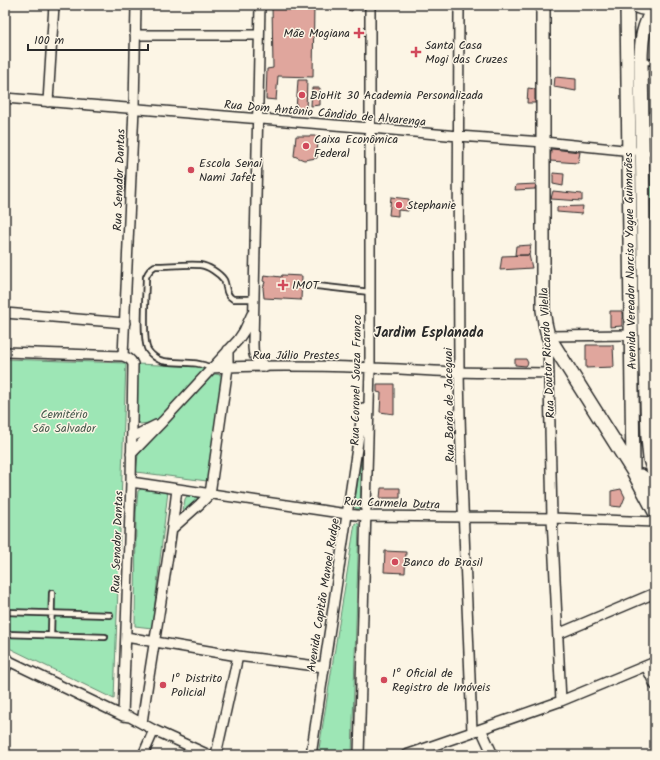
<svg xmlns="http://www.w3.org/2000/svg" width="660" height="760" font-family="Kalam,sans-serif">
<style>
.green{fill:#9de6b5;stroke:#648870}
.building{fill:#e0a69d;stroke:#2b2b2b}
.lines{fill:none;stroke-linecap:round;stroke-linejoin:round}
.lane-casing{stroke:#2b2b2b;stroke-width:8}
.street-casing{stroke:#2b2b2b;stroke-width:12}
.secondary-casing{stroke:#2b2b2b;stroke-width:16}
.lane{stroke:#fcf5e5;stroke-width:4.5}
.street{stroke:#fcf5e5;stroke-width:9}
.secondary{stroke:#fcf5e5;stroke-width:13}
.poi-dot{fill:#d1495b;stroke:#fcf5e5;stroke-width:1.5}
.labels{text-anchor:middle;stroke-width:3;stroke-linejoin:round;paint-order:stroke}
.poi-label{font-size:12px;fill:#2b2b2b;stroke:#fcf5e5;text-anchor:start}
.street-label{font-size:12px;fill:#2b2b2b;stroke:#fcf5e5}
.park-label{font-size:12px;fill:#485a4e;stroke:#fcf5e5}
.quarter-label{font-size:14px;font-weight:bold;fill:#2b2b2b;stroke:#fcf5e5}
</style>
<rect width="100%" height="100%" fill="#fcf5e5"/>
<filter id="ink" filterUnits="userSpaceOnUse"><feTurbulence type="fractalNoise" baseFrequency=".025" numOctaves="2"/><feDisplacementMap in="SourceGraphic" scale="8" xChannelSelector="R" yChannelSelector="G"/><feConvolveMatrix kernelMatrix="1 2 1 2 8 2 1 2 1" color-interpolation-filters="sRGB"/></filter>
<g filter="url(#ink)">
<path class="green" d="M649 176H655V310L650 312Z
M5 359 126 363 114 699 5 646Z
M137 364 203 367 206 369 163 417 149 423 140 424 135 419Z
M214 374 222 375 207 481 136 472 138 455Z
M362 455 360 509H356L354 506Z
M144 487 168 491 152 628 135 626 136 513 138 491Z
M187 496 199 497 183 511 185 499Z
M355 523 359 524 352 755H318Z"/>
<path class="building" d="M272 5H314L313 77 278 76 276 100 266 99 267 69 273 68Z
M323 5H360V9L353 8 352 11Z
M555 77 576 79V91L554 87Z
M298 80H307L306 111 296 110Z
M312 88H320V105L311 106Z
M528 88 535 89V103H527Z
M296 136H318L317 158 304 160 294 156Z
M552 149 580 152 578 163 550 161 551 151Z
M553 173 564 174 563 186 553 184Z
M536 184 535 189 515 190 516 185Z
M553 191 582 194V201L551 199Z
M391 197 409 199 408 211 398 210V216L389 215Z
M583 206 582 214 557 212V207Z
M531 245 529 255H515L516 246Z
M529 255 532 268 500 270 502 256Z
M264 275 281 277 282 275 302 276 301 300 264 298 263 288 265 282 263 281Z
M610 311H622V326L610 327Z
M586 345H613L614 367 586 368Z
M515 359H526L528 363 526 366 515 365Z
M377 384H394V414L380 412 381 393 377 392Z
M381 488H400V498H380Z
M621 489 625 497 621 507 611 506V491Z
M385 551 406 552 405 573 384 572Z"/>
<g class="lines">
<g class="lane-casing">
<path id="lane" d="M643 62H655
M643 152 655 153
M317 286 370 292
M211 368C196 360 179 364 163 361 158 360 151 355 148 350 142 340 146 292 146 277 148 272 150 269 155 266 168 266 187 264 200 265 208 266 219 273 224 280 227 286 225 295 233 299H254
M5 612 110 615
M5 634 105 637
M51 635 52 593"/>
</g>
<g class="street-casing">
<path id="street" d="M260 5 253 344C253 358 255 358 266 367
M459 5C458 127 458 249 459 371 461 491 468 612 472 732
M135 35H259
M5 98 371 128 458 136 544 142 633 151
M48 102 54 5
M5 313 125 323
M5 352 123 356C128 358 131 359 133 364L131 482 123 716
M123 356 134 108 136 5
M211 368C293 363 375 368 457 372 488 373 518 372 549 373
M132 437 156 425
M131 454 163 421 238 340 244 331 252 314
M131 482 347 514 366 516 552 518 655 522
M173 528 200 504 210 494 228 367V350
M558 634 655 593
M126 637 238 656 324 667
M5 659 123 716 130 717 154 730 209 755
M646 666 655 685
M5 670 9 660
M561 701 552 518 548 336 632 335
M142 723C153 645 168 567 177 489
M481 729 493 755
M143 755 154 730
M216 755 238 656
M311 755 363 408
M359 755 370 368V5
M406 755 481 729 561 701 655 662"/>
</g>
<g class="secondary-casing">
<path id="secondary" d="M543 5V310L545 323 548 336 633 471 655 512
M627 5 633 471
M635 5C641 9 647 9 654 8
M655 6C643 25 641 40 641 62L645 325 648 437 650 459 655 475
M641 476 647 481 655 491"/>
</g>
<use href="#lane" class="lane"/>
<use href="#street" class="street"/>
<use href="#secondary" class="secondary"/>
</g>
</g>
<g class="poi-dot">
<path d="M357 27h4v4h4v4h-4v4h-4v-4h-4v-4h4z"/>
<path d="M414 46h4v4h4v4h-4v4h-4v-4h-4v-4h4z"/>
<circle cx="302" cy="95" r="4"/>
<circle cx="306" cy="146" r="4"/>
<circle cx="191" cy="170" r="4"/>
<circle cx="399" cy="205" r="4"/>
<path d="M281 279h4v4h4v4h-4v4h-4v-4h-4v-4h4z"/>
<circle cx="395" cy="562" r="4"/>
<circle cx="384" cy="680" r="4"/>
<circle cx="163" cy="685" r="4"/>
</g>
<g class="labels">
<g class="poi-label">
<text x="350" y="37" text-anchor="end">Mãe Mogiana</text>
<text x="425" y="49">Santa Casa<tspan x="425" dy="14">Mogi das Cruzes</tspan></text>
<text x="310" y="99">BioHit 30 Academia Personalizada</text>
<text x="314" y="143">Caixa Econômica<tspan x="314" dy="14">Federal</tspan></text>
<text x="199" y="167">Escola Senai<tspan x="199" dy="14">Nami Jafet</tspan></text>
<text x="407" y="209">Stephanie</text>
<text x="292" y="289">IMOT</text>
<text x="403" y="566">Banco do Brasil</text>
<text x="392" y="677">1º Oficial de<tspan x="392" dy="14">Registro de Imóveis</tspan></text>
<text x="171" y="682">1º Distrito<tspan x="171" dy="14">Policial</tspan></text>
</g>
<g class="street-label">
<text transform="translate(325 113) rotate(5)" y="4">Rua Dom Antônio Cândido de Alvarenga</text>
<text transform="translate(119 180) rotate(-88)" y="4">Rua Senador Dantas</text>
<text transform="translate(630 261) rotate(-91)" y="4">Avenida Vereador Narciso Yague Guimarães</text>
<text transform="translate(547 353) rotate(-93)" y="4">Rua Doutor Ricardo Vilella</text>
<text x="296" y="359">Rua Júlio Prestes</text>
<text transform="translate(356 380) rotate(-89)" y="4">Rua Coronel Souza Franco</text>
<text transform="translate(449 405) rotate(-91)" y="4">Rua Barão de Jaceguai</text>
<text transform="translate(392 503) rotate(2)" y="4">Rua Carmela Dutra</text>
<text transform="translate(117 542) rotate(-88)" y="4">Rua Senador Dantas</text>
<text transform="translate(323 595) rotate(-81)" y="4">Avenida Capitão Manoel Rudge</text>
</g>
<g class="park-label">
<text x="64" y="418">Cemitério<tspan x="64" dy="14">São Salvador</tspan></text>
</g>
<g class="quarter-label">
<text x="429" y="337">Jardim Esplanada</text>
</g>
</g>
<rect width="660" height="760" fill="none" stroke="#fcf5e5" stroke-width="20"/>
<rect x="10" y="10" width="640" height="740" fill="none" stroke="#2b2b2b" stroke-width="1.5" filter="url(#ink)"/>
<path d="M28 44v6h120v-6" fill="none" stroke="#2b2b2b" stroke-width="2"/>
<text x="34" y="44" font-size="12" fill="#2b2b2b" stroke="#fcf5e5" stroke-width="3" paint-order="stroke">100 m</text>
</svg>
